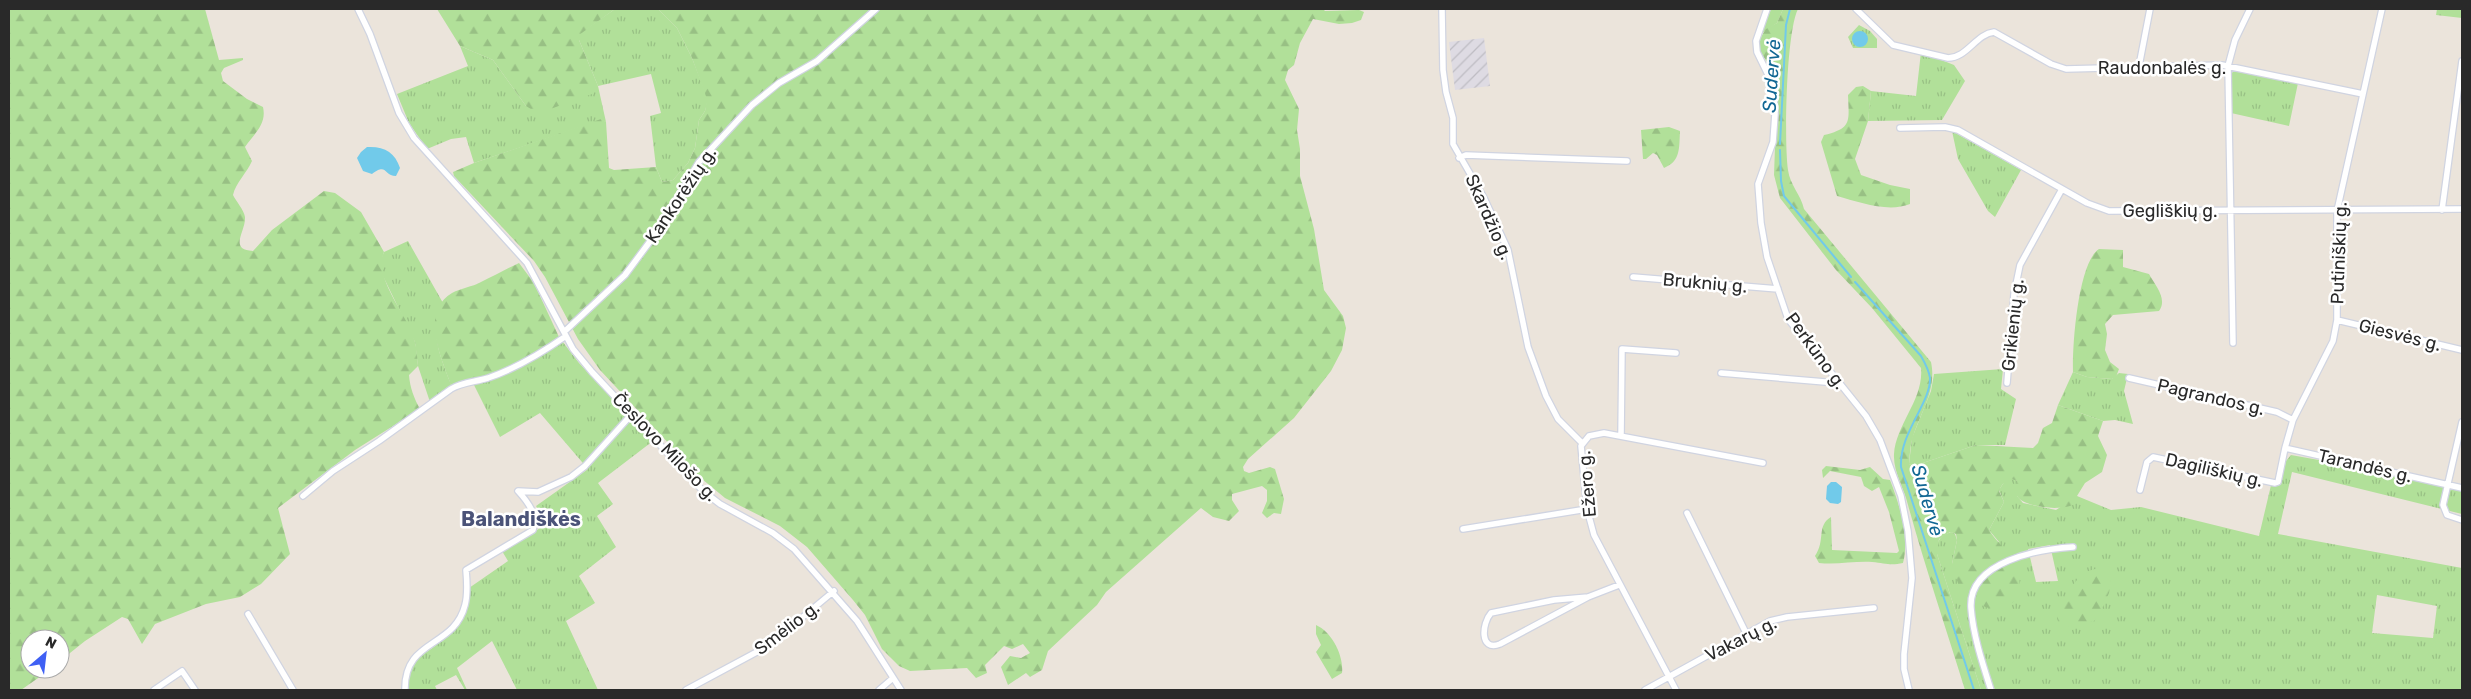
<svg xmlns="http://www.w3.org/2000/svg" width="2471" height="699" font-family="Rubik,sans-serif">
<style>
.industrial{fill:url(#industrial-furrows)}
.grass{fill:url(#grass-tufts);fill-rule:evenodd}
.forest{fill:url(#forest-firs)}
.water{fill:#71caea}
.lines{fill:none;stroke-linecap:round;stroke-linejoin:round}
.stream{stroke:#71caea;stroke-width:2}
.minor-casing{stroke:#d0d4e1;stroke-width:8}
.minor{stroke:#fff;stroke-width:5.5}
.labels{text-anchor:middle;stroke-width:5;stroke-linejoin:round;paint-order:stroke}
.street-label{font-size:18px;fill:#292929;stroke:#fff}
.water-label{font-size:19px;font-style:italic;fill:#116794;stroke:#fff}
.quarter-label{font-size:20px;font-weight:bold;fill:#4b5378;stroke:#fff}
</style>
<defs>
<pattern id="industrial-furrows" width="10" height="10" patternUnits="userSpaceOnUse" patternTransform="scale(1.25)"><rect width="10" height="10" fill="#dedbe3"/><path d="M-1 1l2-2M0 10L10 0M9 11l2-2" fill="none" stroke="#bebcc3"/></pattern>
<pattern id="grass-tufts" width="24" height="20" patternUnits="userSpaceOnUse" patternTransform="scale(1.25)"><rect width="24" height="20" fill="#b1e099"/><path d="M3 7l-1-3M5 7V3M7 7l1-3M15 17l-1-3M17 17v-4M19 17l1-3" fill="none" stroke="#98c084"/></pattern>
<pattern id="forest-firs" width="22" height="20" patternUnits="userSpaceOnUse" patternTransform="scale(1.25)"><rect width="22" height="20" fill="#b1e099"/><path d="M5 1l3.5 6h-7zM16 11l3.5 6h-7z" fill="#98c084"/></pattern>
</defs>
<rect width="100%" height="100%" fill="#ebe4db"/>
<path class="industrial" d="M1484 38 1490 86 1455 90 1449 42Z"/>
<path class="grass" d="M615 9H658L677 28 692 58 708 99 705 111 699 120 695 148 688 163 673 180 662 182 656 167 650 116 661 113 651 74 598 86 606 122 601 120 474 163 466 137 451 139 427 149 409 123 397 94 468 66 460 46 493 60 526 106 598 86 579 40V34Z
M1771 9H1783L1777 23 1761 34Z
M1859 25 1870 31 1877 39V48H1853L1848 37Z
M1921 52 1954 65 1965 81 1942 120 1868 121 1871 91 1916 96Z
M2234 70 2298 83 2289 126 2231 113 2232 73Z
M1952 131 2021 170 1995 217 1988 211 1958 159Z
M408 241 443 303C428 333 441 357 451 385L430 402 418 366 415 342 383 276 380 262 384 252Z
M559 337 579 363 653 441 598 483 613 504 597 516 616 547 579 576 595 603 566 621 598 690H517L492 641 457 668 467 690H465L456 675 435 686 437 690H409C409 684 408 676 410 671 415 659 424 654 435 646 455 632 469 613 469 588L508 561 502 551 547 524 536 506 588 469 540 413 500 437 471 379 524 360Z
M2003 369 2001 389 2016 399 2005 445H1976L1914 466 1909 464 1912 438 1931 391 1934 374Z
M2073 372 2087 377 2112 379 2119 373 2128 374 2124 391 2133 424 2115 420 2103 421 2058 405Z
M2291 455 2341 464 2462 491V514L2292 472 2278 534 2462 568V690H1981L1937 554C1936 542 1939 536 1951 532L1955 534 1957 540 1952 564 1999 542 1989 530 2004 502 1999 490 2006 479 2012 478 2017 481V496L2023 503 2056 510 2077 496 2111 510 2141 507 2259 536 2272 481 2281 482 2286 461ZM2050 545 2058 581 2036 582 2028 549ZM2377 595 2437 606 2433 638 2372 633Z"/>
<path class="forest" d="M9 9H205L219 60 243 58V60L224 68 221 73 223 81 247 99 263 107C267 124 254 134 245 147L252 161C247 173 236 182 233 195 236 201 244 210 245 217 246 231 228 250 253 251L272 230 324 191 335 193 361 212 384 252C373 280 408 314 415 342 417 350 417 358 418 366L409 375C410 388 414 398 420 409L355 450 278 508 290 554 261 584 240 597 206 604 155 624 142 644 128 619 122 617 85 641 60 661V639H30V669H51L21 690H9Z
M437 9H615L579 35V40L598 86 592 94 542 112 534 111 526 106 493 60 460 46Z
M658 9H1323L1325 11 1359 10 1364 12 1361 20 1352 23 1339 24 1313 19 1300 43 1294 65 1288 70 1285 80 1299 109 1297 130 1300 149V176L1314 229 1324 290 1343 316 1346 328 1342 350 1331 371 1294 418 1248 459 1243 467 1244 471 1249 473 1270 467 1275 469 1284 499 1281 514 1274 513 1267 518 1262 513 1267 501V490L1262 486 1232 494V500L1239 511 1229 521 1213 517 1201 508 1106 592 1097 605 1048 651 1042 670 1030 677 1026 673 1008 685 1001 667 1010 656 1021 658 1030 653 1023 644 1012 649 1004 646 985 665 987 673 976 678 967 668 910 671 899 666 882 649 865 615 853 600 807 547 780 526 725 498 702 479 600 370 578 339 545 277 534 261 454 176 453 172 474 163 601 119 606 122 609 168 614 170 656 167 662 182 673 180 688 163 695 148 699 120 705 111 707 99 692 58 677 28Z
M1783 9H1798C1786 33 1784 141 1788 170 1790 185 1801 195 1804 209L1931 362C1937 390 1921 411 1913 437 1910 445 1910 455 1909 464L1914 466 1976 445 2033 448 2038 443 2043 428 2052 423 2058 405 2103 421 2098 436 2107 455 2102 472 2085 483 2077 496 2079 501C2068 513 2024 508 2017 496V481C2008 476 2003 482 1999 491L2004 502 1989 530C1996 542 2009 551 2015 564 2026 584 2017 616 1989 608 1980 606 1970 598 1961 593L1952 564 1957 540 1956 534 1950 532 1939 539 1937 554 1981 690H1965C1946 628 1925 567 1908 505 1904 488 1893 472 1894 454 1896 424 1924 399 1921 368L1872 308 1836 270 1780 198 1774 175 1777 90 1769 65 1759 50V40L1766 29 1777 23Z
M2437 9H2462V18L2436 15Z
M1863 86 1871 91 1868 121 1855 159 1861 175 1890 185 1910 189V204C1888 213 1859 202 1837 196L1821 142 1824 135C1852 128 1849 122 1848 95L1856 87Z
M1669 127 1680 131C1679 148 1681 161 1664 168L1657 155 1653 153 1646 159H1643L1641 130Z
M2099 249 2123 250V267L2149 274C2155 285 2168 299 2159 311L2113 315 2105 324 2107 334 2105 350 2110 362 2119 369 2116 377 2112 379 2087 377 2073 372C2072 347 2078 262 2099 249Z
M519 263 534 283 559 337C537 352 515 366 490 375 477 380 464 379 451 385 442 359 419 313 452 293 461 288 472 287 481 282 494 276 506 269 519 263Z
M1826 466 1860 470 1870 467 1883 479 1890 480C1899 503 1910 537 1903 563 1890 566 1885 563 1872 562 1854 561 1837 565 1819 563L1815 556C1826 540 1816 526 1831 517L1832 550 1897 553 1899 551 1889 512 1879 487 1872 491 1864 486 1861 477 1830 471 1823 478 1822 470Z
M2095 569 2106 574 2111 580 2109 593 2099 615 2094 621 2064 627 2059 624 2057 616C2070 599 2071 574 2095 569Z
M1316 625C1332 632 1344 656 1342 673L1332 679 1316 652 1321 645 1316 634Z"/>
<path class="water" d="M1852 39a8 8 0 1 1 16 0a8 8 0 1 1-16 0Z
M367 147C384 146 395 152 400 168L396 176C384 176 387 162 372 174L363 171 357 158 361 152Z
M1831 482H1836L1842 487 1841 502 1838 504 1830 503 1826 499 1827 486Z"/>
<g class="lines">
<path class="stream" d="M1780 144 1786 25 1790 9
M1780 150 1781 181 1784 196 1851 277
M1855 282 1921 356C1925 363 1929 370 1930 378 1931 403 1899 433 1901 467L1974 690"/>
<g class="minor-casing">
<path id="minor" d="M358 9 370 34 399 113 414 138 527 263 573 349 592 372 703 491 720 504 773 533 794 549 857 621 901 690
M1442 9 1443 70 1446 92 1453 118V144L1484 198 1508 250 1528 347 1546 396 1558 419 1582 443
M1767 9 1756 41 1757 52 1773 85 1775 114 1773 142 1758 184 1761 223 1767 257 1788 319 1866 416 1880 440 1901 496 1908 531 1912 578 1904 654V669L1909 690
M1856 9 1893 45 1948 58C1967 58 1976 34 1994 32L2051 64 2066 69 2222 65 2363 94
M2382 9 2337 211V320L2333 341 2293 420 2285 448 2462 488
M2139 66 2150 9
M1900 128 1945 127 1958 130 2087 203 2109 211 2462 209
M1459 158 1466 155 1627 161
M2442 210 2462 61
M1633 277 1778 289
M2337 320 2462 350
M564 332 625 275 654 236 699 162 752 105 779 83 817 61 876 9
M2233 343 2228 66 2235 40 2250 9
M1721 373 1837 383
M2129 378 2277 412 2293 420
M2007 383 2014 294 2020 265 2062 189
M2462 422 2443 505 2447 515 2462 520
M1621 436 1622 349 1676 353
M2140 490 2147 462 2153 457 2275 483 2278 482 2285 448
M303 496 333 471 379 441 451 389C462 382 475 382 488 378 515 369 543 352 566 336
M1687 513 1746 633
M1463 529 1587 509
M1588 597 1500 644C1479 652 1482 623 1491 613L1554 600 1588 597 1619 585
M248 614 293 690
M154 690 182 671 195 690
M405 690C404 638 454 649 465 605 468 594 467 581 466 570L533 530C538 515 528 502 518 491L538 492 571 477 585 466 632 414
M686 690 768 646 834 591
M879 690 893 678
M1645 690 1770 621 1787 617 1874 608
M1676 690 1594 535 1587 509 1581 446 1589 436 1604 433 1763 463
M1991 690C1983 665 1973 635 1971 608 1968 561 2040 549 2073 547"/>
</g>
<use href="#minor" class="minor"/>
</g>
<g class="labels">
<g class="street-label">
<text x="2162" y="74">Raudonbalės g.</text>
<text transform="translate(681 195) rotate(-56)" y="6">Kankorėžių g.</text>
<text x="2170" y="217">Gegliškių g.</text>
<text transform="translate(1489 217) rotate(66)" y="6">Skardžio g.</text>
<text transform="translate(2339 253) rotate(-88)" y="6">Putiniškių g.</text>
<text transform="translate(1705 283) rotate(5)" y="6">Bruknių g.</text>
<text transform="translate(2013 325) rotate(-84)" y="6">Grikienių g.</text>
<text transform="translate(2400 335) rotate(14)" y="6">Giesvės g.</text>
<text transform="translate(1816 351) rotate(54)" y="6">Perkūno g.</text>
<text transform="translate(2211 397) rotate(13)" y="6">Pagrandos g.</text>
<text transform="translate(665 447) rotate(46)" y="6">Česlovo Milošo g.</text>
<text transform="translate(2365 466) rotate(13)" y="6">Tarandės g.</text>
<text transform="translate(2214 470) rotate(13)" y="6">Dagiliškių g.</text>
<text transform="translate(1587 484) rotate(-95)" y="6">Ežero g.</text>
<text transform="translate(787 628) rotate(-37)" y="6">Smėlio g.</text>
<text transform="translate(1741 639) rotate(-27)" y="6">Vakarų g.</text>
</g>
<g class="water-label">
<text transform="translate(1771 76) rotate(-86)" y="7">Sudervė</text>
<text transform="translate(1928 500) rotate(74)" y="7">Sudervė</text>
</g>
<g class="quarter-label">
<text x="521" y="526">Balandiškės</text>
</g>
</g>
<rect width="2471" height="699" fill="none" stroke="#292929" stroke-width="20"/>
<g transform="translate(45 654) rotate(28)"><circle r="24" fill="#ffffff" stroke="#a9a9a9"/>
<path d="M0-4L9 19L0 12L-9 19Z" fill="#3f60f4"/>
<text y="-8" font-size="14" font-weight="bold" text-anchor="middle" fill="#292929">N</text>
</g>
</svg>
